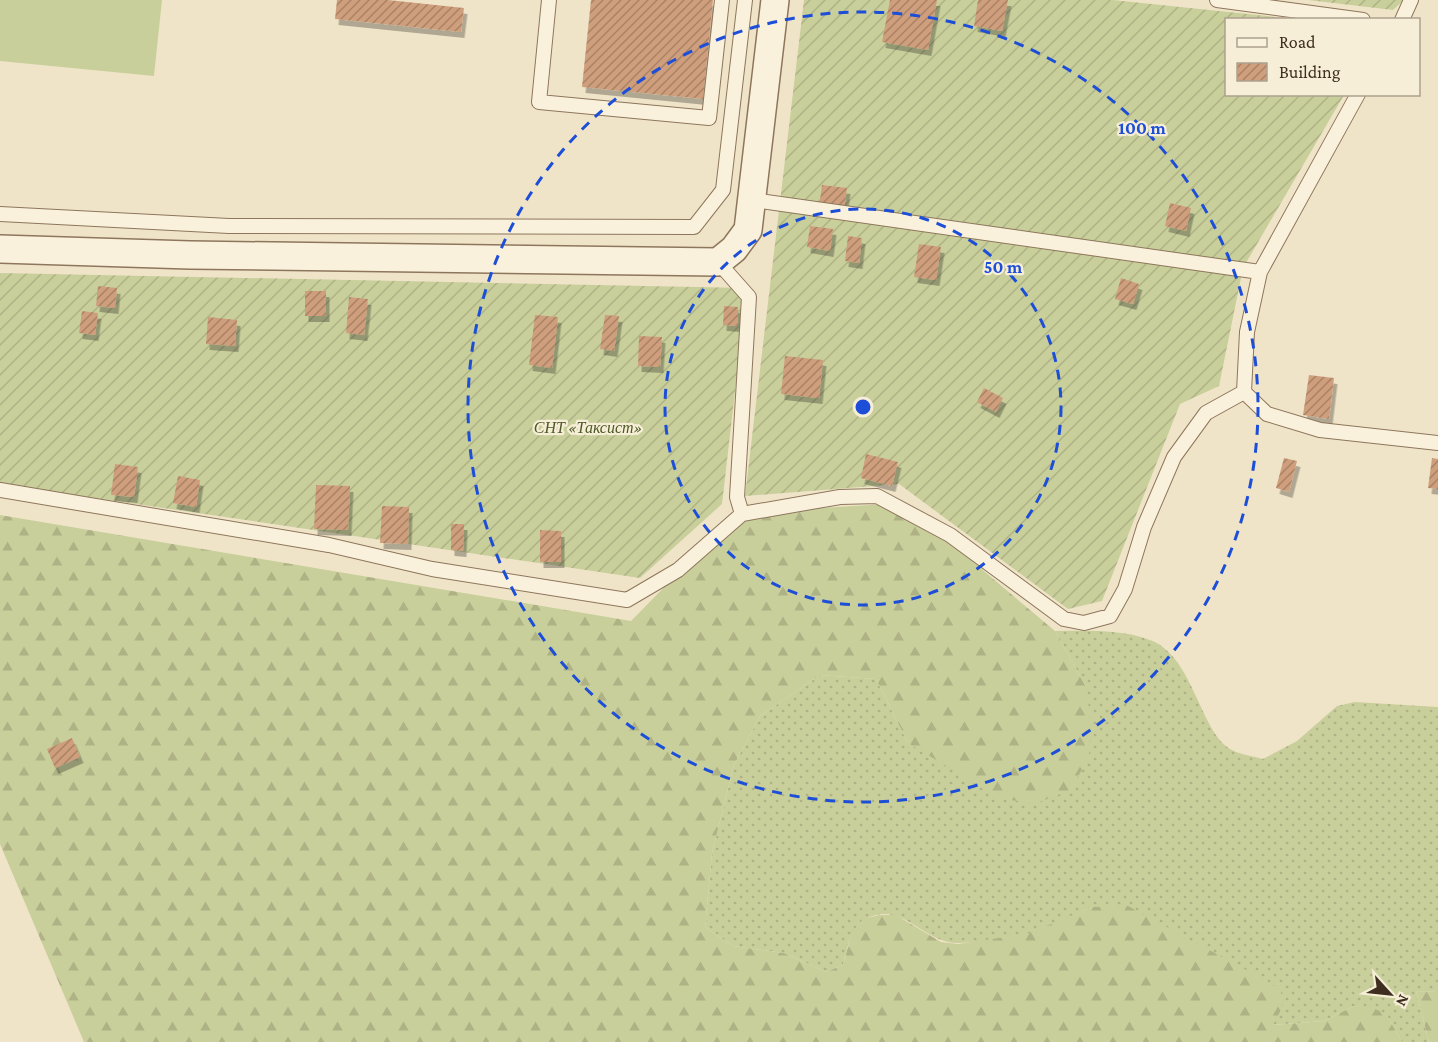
<svg xmlns="http://www.w3.org/2000/svg" width="1438" height="1042" font-family="'Crimson Pro',serif">
<style>
.grass{fill:url(#grass-dots)}
.forest{fill:url(#forest-firs)}
.garden{fill:url(#garden-furrows)}
.pitch{fill:#c9cf9b}
.building{fill:url(#building-hatch);filter:url(#shadow)}
.lines{fill:none;stroke-linecap:round;stroke-linejoin:round}
.service-casing{stroke:#8d765c;stroke-width:16}
.minor-casing{stroke:#8d765c;stroke-width:30}
.service{stroke:#faf1dc;stroke-width:14}
.minor{stroke:#faf1dc;stroke-width:27}
.ring{fill:none;stroke:#1d4ed8;stroke-width:3;stroke-dasharray:10 8}
.labels{text-anchor:middle;stroke-width:4.5;stroke-linejoin:round;paint-order:stroke}
.park-label{font-size:16px;font-style:italic;fill:#4d5a26;stroke:#f7eed8}
.centre{fill:#1d4ed8;stroke:#f7eed8;stroke-width:3}
.ring-label{font-size:18px;text-anchor:middle;font-weight:bold;fill:#1d4ed8;stroke:#f7eed8;stroke-width:4.5;stroke-linejoin:round;paint-order:stroke}
</style>
<defs>
<pattern id="grass-dots" width="8" height="8" patternUnits="userSpaceOnUse" patternTransform="scale(1.5)"><rect width="8" height="8" fill="#c9cf9b"/><path d="M2 2h.1M6 6h.1" fill="none" stroke="#aeb285" stroke-width="1.8" stroke-linecap="round"/></pattern>
<pattern id="forest-firs" width="22" height="20" patternUnits="userSpaceOnUse" patternTransform="scale(1.5)"><rect width="22" height="20" fill="#c9cf9b"/><path d="M5 1l3.5 6h-7zM16 11l3.5 6h-7z" fill="#aeb285"/></pattern>
<pattern id="garden-furrows" width="10" height="10" patternUnits="userSpaceOnUse" patternTransform="scale(1.5)"><rect width="10" height="10" fill="#c9cf9b"/><path d="M-1 1l2-2M0 10L10 0M9 11l2-2" fill="none" stroke="#aeb285"/></pattern>
<pattern id="building-hatch" width="6" height="6" patternUnits="userSpaceOnUse" patternTransform="scale(1.5)"><rect width="6" height="6" fill="#cf9f7d"/><path d="M-1 1l2-2M0 6l6-6M5 7l2-2" fill="none" stroke="#a98266"/></pattern>
<filter id="shadow"><feDropShadow dx="3.5" dy="6" stdDeviation="0" flood-color="#0004"/></filter>
</defs>
<rect width="100%" height="100%" fill="#f0e4c8"/>
<path class="grass" d="M1055 631C1086 631 1118 629 1147 639 1194 653 1199 733 1232 750 1241 755 1253 756 1263 759L1297 741 1337 706 1355 702 1438 707V992L1416 991 1429 1042H1402L1386 1014 1354 1006 1324 1021 1272 1025 1092 907C1071 916 1050 927 1028 934 1008 940 981 942 960 943 927 945 908 908 876 915 851 921 849 943 843 965L826 972 784 953 733 946 705 927 712 853 734 765 760 716 820 675 876 679 908 743 1085 685Z"/>
<path class="forest" d="M903 503 1055 631 1085 685 1091 720 1089 756 1071 790 1037 803 1001 799 908 743 876 679 820 675 760 716 734 765 712 853 705 927 733 946 784 953 826 972 843 965 852 932 863 919 879 915H896L941 942 958 944 1027 934 1092 907 1128 906 1281 989 1282 1008 1273 1025 1324 1021 1354 1006 1371 1007 1386 1014 1402 1042H84L0 844V515L631 621 737 513Z
M1416 991 1438 992V1042H1429Z"/>
<path class="garden" d="M804 0H1113L1295 19 1226 20V94L1344 95 1243 268 1219 386 1180 404 1102 601 1068 609 899 484 745 496Z
M1308 0H1404L1393 10Z
M0 273 747 288 722 504 640 578 0 484Z"/>
<path class="pitch" d="M0 0H162L154 76 0 61Z"/>
<path class="building" d="M337 0H388L464 8 461 32 335 19Z
M591 0H713L703 99 582 87Z
M890 0H937L928 50 882 42Z
M978 0H1008L1002 31 974 26Z
M822 185 847 188 844 210 819 208Z
M1170 203 1191 208 1186 231 1165 226Z
M810 226 833 229 830 251 807 247Z
M848 236 862 238 859 263 845 261Z
M919 244 941 247 936 280 914 277Z
M1121 278 1139 284 1133 304 1115 299Z
M98 286 117 288 115 308 96 306Z
M305 291H326V316H305Z
M349 297 368 299 364 335 346 333Z
M724 306 738 307V326L723 325Z
M82 311 98 313 95 335 79 333Z
M535 315 558 317 552 368 529 365Z
M605 315 619 316 614 351 600 349Z
M208 317 237 320 235 346 206 344Z
M639 336 662 337 660 367 638 366Z
M785 356 823 360 819 398 781 394Z
M1309 375 1334 378 1329 419 1303 415Z
M984 388 1003 398 996 412 977 402Z
M866 454 898 462 892 486 861 478Z
M1284 458 1297 461 1289 492 1276 488Z
M1432 458 1438 459V489L1428 488Z
M115 464 138 467 134 497 111 495Z
M178 476 200 480 196 507 173 503Z
M316 485 350 486 348 530 314 529Z
M382 506 409 507 408 544 380 543Z
M451 524H464L463 551 451 550Z
M540 530 561 531V562H540Z
M72 738 80 757 55 768 47 749Z"/>
<g class="lines">
<g class="service-casing">
<path id="service" d="M549 0 539 102 709 118 722 0
M1217 0 1363 20
M1402 20 1411 0
M1358 94 1260 272 1247 332 1244 392 1267 414 1320 430 1438 443
M753 200 1260 272
M0 214 229 226 694 227 723 190 745 0
M718 262 749 297 737 497 742 514
M0 490 329 545 432 569 627 600 678 570 742 514 840 497 877 496 950 535 1064 619 1084 623 1110 616 1125 589 1144 527 1174 457 1206 413 1244 392"/>
</g>
<g class="minor-casing">
<path id="minor" d="M0 249 190 255 718 262 734 249 748 230 775 0"/>
</g>
<use href="#service" class="service"/>
<use href="#minor" class="minor"/>
</g>
<g class="ring">
<circle cx="863" cy="407" r="198"/>
<circle cx="863" cy="407" r="395"/>
</g>
<g class="labels">
<g class="park-label">
<text x="588" y="433">СНТ «Таксист»</text>
</g>
</g>
<circle cx="863" cy="407" r="9" class="centre"/>
<g class="ring-label">
<text x="1142" y="134">100 m</text>
<text x="1003" y="273">50 m</text>
</g>
<rect x="1225" y="18" width="195" height="78" fill="#f7eed8" stroke="#ada18e" stroke-width="1.5"/>
<rect x="1237" y="38" width="30" height="9" fill="#faf1dc" stroke="#ada18e" stroke-width="1.5"/>
<text x="1279" y="48" font-size="18" fill="#3d2e20">Road</text>
<rect x="1237" y="63" width="30" height="18" fill="url(#building-hatch)" stroke="#ada18e" stroke-width="1.5"/>
<text x="1279" y="78" font-size="18" fill="#3d2e20">Building</text>
<g transform="translate(1390 994) rotate(117)" stroke="#f7eed8" stroke-width="4.5" paint-order="stroke">
<path d="M0-4.5L10 22L0 15L-10 22Z" fill="#3d2e20"/>
<text y="-9" font-size="16" font-weight="bold" text-anchor="middle" fill="#3d2e20">N</text>
</g>
</svg>
